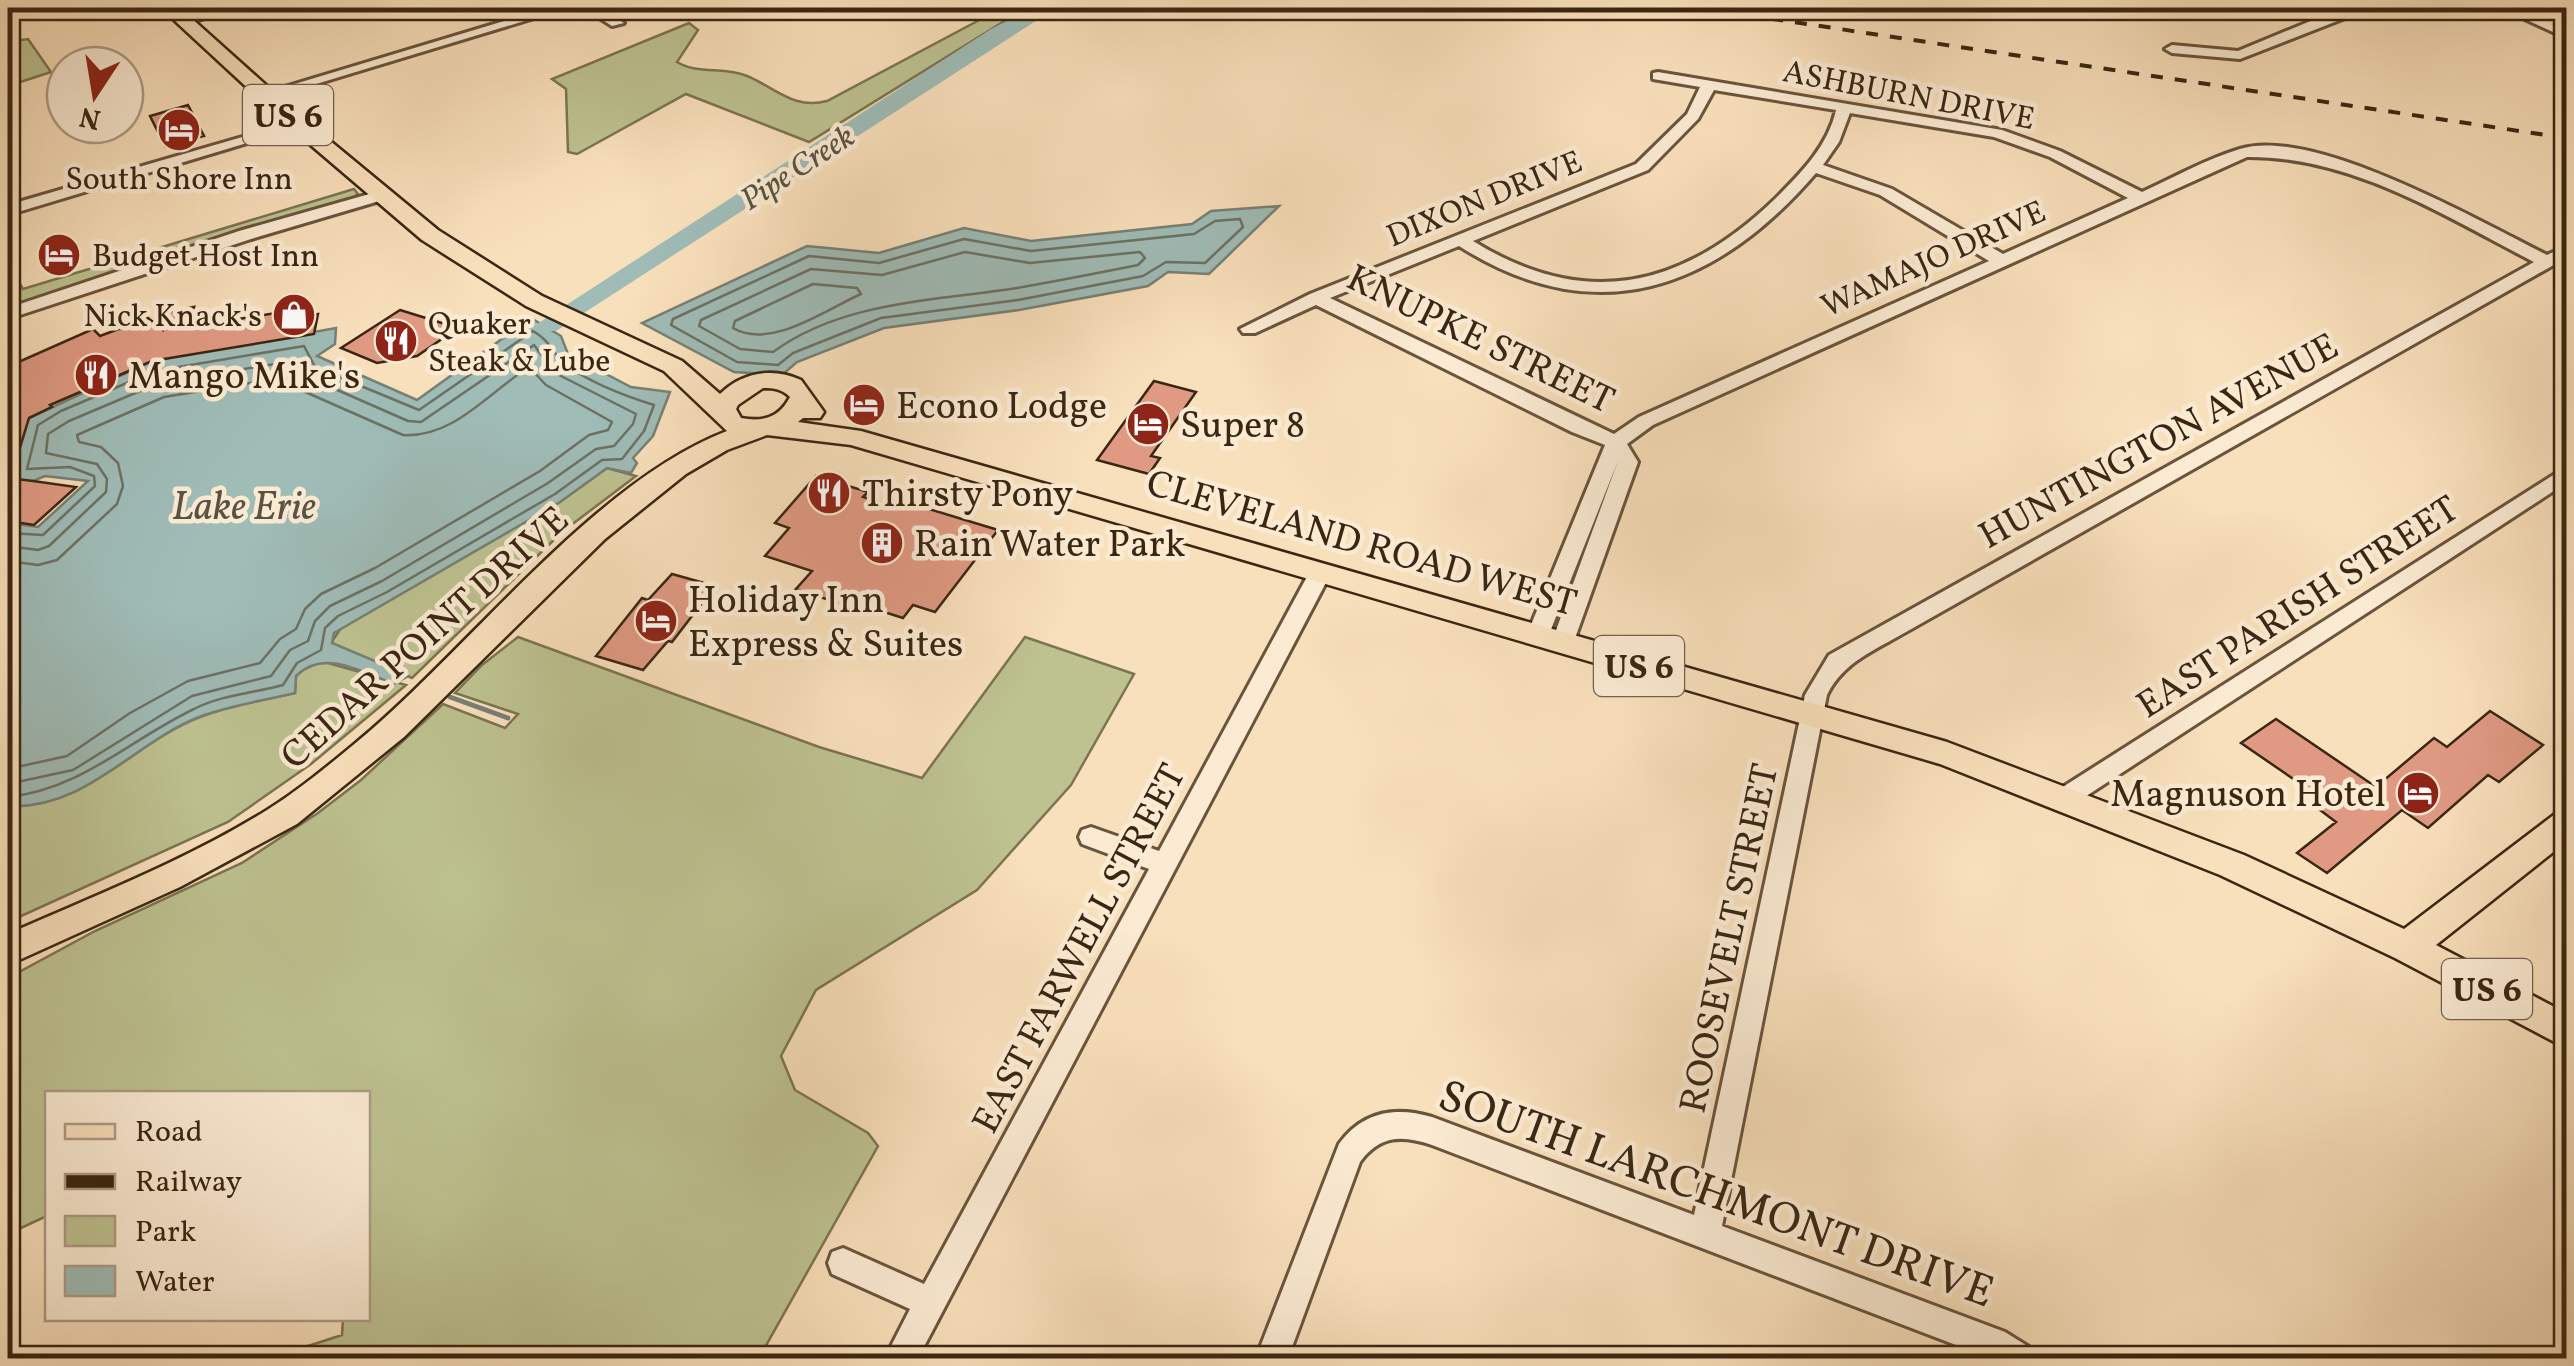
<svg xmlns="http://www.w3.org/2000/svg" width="2574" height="1366" font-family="Vollkorn,serif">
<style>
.green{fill:#bec291;stroke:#7c7452;stroke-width:2.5}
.water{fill:#9fbcb7;stroke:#778075;stroke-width:2.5}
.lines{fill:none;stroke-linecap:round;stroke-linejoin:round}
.shore{stroke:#6c7164;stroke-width:2.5}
.stream{stroke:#778075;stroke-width:5}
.river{fill:#9fbcb7;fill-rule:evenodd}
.building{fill:#e09a84;stroke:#3a2612;stroke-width:2.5}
.minor-casing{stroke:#6a543c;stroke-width:6}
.major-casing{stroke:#3a2612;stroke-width:5}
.minor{fill:#fbebd3;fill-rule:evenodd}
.major{fill:#f9e0bc;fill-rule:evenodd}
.rail{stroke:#3a2612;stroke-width:4;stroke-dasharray:12 12;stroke-linecap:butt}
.labels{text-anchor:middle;stroke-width:9;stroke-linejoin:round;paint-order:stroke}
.far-street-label{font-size:32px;fill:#3a2612;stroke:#fbebd3}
.far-water-label{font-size:32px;font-style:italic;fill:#585344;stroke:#fbebd3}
.far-poi-label{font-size:32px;fill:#3a2612;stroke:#fbebd3;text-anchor:start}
.shield{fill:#fbebd3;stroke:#74614c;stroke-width:2.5}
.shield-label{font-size:35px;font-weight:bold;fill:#3a2612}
.street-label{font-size:38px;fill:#3a2612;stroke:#fbebd3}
.poi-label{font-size:38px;fill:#3a2612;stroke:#fbebd3;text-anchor:start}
.water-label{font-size:40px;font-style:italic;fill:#585344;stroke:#fbebd3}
.near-street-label{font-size:45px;fill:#3a2612;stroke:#fbebd3}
</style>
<rect width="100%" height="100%" fill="#f9e0bc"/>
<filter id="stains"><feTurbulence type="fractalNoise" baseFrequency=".002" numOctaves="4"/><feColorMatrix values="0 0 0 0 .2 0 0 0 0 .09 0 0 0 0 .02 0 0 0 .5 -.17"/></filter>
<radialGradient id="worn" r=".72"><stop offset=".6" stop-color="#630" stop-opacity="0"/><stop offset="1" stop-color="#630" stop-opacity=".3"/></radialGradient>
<path class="green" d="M1002 8 1024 9 809 142 686 94 577 154 568 152 566 89 552 79 689 23 698 30 677 62C698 75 724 66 747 76 776 88 794 110 827 101Z
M28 39 51 72 8 86V42Z
M354 189 358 194 347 203 134 266 8 310V283L18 280 23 289Z
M607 468 636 476 562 532 412 678 331 643 343 625 560 502Z
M518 637 819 747 922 778 1025 637 1134 674 1071 785 977 890 816 990 781 1056 795 1090 868 1133 878 1146 759 1358H271L342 1335 343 1319 368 1318V1094H48L47 1216 8 1234V978L95 931 242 863 318 813 361 780 443 704 505 728 518 714 455 693 482 665Z
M321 661 406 685 311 764 228 822 8 922V806C87 810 135 740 203 716 232 705 265 700 295 693L296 676 306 666Z"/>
<path class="water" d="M1279 206 1209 274 1168 272 1148 286 1019 310 884 328 797 362 782 375 734 372 642 323 807 246 879 253 964 228 1031 241 1192 224 1211 211Z
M531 318 561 336 568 354 631 387 670 392 653 436 633 458 637 463 631 473 607 468 560 502 334 633 332 643 401 672 408 676 394 684C362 672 324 648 296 676L295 693C265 700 233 705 204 715 135 740 87 810 8 806V523L38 527 88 481 45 476 33 481 10 480 29 418 152 361 336 328 335 344 317 356 417 400Z"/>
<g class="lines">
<path class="shore" d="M1240 219 1243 227 1205 263 1166 262 1143 276 1018 300 881 318 793 353 778 365 737 362 671 325 673 319 809 256 879 263 964 239 1031 251 1194 234 1215 221Z
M965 252 1030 263 1140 252 1145 258 1138 265C1098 273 1057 281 1017 288 934 301 843 301 773 352L740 349 699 326 701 320 811 269 882 275Z
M813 284 857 288 861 294C825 310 771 350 733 328L735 321Z
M8 533 43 535 95 486 94 476 70 467 27 469 38 425 61 411 155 371 304 346 315 367 419 410 533 331C551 341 552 354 566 365 591 383 625 396 654 405L644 431 622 459 602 460 555 494 387 592 338 616 325 628 321 650 297 663 283 685C254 693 221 695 194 709 129 740 82 789 8 797
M8 546 38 550 49 546 106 492 107 479 97 464 46 453 48 434 69 421 159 383 293 361 310 378 408 421 421 422 534 345 555 373 636 414 633 424 614 446 596 449 548 483 382 581 330 606 315 621 308 641 290 650 271 676 192 696 73 770 8 784
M8 561 38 565 57 560 117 504 123 486 118 463 101 447 79 442 77 435 164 397 286 377 303 391 403 435C454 438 489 392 529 367L546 385 612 422 608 430 589 435 540 471 375 568 321 594 305 609 296 629 280 639 260 663 188 681 130 713 67 756 8 769"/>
<path class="stream" d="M450 697 508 718"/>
<path class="river" d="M1032 8H1056L556 331H538L534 326 991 29Z"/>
</g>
<path class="building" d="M188 105 204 136 165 146 150 116Z
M194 307 187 327 308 308 306 316 318 314 314 334 152 361 50 405 52 407 29 418 11 477H8V374L19 369 14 364 93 329 100 336 148 318 163 330 168 312Z
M400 310 458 328 417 356 377 363 341 348Z
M1154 381 1196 392 1151 456 1160 458 1149 474 1097 460Z
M816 476 868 492 863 497 900 508 906 502 998 530 935 612 913 605 903 618 850 601 847 606 796 589 812 571 765 556 789 528 775 523Z
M8 478 33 481 76 487 34 525 8 521Z
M672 574 715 586 672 642 668 641 643 670 596 656 642 598 648 600Z
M2490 711 2543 745 2499 782 2488 775 2428 828 2402 810 2327 873 2297 853 2336 822 2316 807 2324 800 2241 743 2276 719 2376 787 2434 738 2447 747Z"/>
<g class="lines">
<g class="minor-casing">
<path id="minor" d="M217 8H238L184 24 177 20Z
M547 8H567L270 98 258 95Z
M584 8H600L624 23 612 26Z
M2342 8H2357L2345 18 2240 59 2172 53 2165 49 2172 45 2238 51Z
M2501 8H2518L2566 29V38Z
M2540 8 2566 11V20L2542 11Z
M1658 72 2002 130 2060 151 2142 192C2173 178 2206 159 2240 149 2313 126 2479 221 2547 255L2566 246V258L1906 632C1875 650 1843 662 1827 695L1722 1226 2005 1332 2029 1347 2034 1358H1990L1432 1145C1402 1135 1380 1135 1360 1162L1288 1358H1256L1339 1144C1362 1112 1395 1106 1432 1117L1694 1215 1805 695 1829 655 2534 262C2444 216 2352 156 2247 157L1653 425 1627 444 1638 462 1573 644 1562 652 1551 644 1618 461 1548 637 1537 645 1526 637 1605 445 1572 432 1316 305 1255 333H1243L1240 329 1310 294 1636 164 1687 114 1700 87 1653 79V73ZM1714 90 1836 110C1828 146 1801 173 1776 198 1683 288 1586 311 1473 241L1648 170 1698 119ZM1850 113 1994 137 2050 157 2128 198 2003 254 1892 189 1823 165 1839 142ZM1816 173 1880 195 1989 261 1639 417 1614 434 1330 298 1459 246C1596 333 1715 290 1816 173Z
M294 122 307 125 8 215V205Z
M380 191 386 193V199L251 239 8 319V308L239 231Z
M2566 467V483L2074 804 2066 807 2058 804 2054 797 2058 790Z
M1320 565 1331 573 918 1358H885L910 1309 832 1274 828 1263 832 1252 843 1248 924 1284 1149 869 1082 844 1079 837 1082 830 1091 827 1159 851 1309 573Z"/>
</g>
<g class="major-casing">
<path id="major" d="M161 8H180L306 121 438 230 542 296 682 361 720 394C742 372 773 367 801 380L824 412 820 418H803L798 422 861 431 1947 742 2244 855 2404 929 2555 814 2566 811V842L2436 945 2566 1013V1048L2395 958 2220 875 1940 764 851 445 767 435 727 450 686 474 605 539 404 737 297 824 180 887 8 965V934C94 896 187 860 267 810 299 790 329 765 358 741 469 649 594 482 727 431L664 371 526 306 422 240 292 129ZM763 388C774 388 782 389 790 397 779 418 763 422 741 418L736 409 738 405Z
M2513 8H2536L2566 21V32Z"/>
</g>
<use href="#minor" class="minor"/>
<use href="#major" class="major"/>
<path class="rail" d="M1700 8 2566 138"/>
</g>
<defs>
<g id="hotel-disc" transform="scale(2.25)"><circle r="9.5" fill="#8f2418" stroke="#fbebd3"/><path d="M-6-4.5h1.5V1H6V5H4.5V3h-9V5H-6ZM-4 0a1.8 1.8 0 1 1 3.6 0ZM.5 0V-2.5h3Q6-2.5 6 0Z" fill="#fff"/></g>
<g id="shop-disc" transform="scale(2.25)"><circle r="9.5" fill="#8f2418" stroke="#fbebd3"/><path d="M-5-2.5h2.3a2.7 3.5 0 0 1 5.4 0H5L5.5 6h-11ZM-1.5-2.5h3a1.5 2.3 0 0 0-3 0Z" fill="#fff"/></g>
<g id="restaurant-disc" transform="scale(2.25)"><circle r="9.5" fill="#8f2418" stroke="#fbebd3"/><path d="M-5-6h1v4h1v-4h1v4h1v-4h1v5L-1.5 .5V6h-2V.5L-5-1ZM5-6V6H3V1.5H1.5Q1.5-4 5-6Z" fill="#fff"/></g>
<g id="building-disc" transform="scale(2.25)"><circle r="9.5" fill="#8f2418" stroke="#fbebd3"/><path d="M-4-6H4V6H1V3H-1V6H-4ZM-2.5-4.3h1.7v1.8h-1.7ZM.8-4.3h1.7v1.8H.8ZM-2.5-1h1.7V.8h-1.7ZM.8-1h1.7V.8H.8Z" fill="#fff"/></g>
</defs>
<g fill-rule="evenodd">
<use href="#hotel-disc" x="179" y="130"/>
<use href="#hotel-disc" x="59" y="255"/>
<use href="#shop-disc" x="294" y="315"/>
<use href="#restaurant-disc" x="396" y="341"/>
<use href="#restaurant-disc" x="96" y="375"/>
<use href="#hotel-disc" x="864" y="405"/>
<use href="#hotel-disc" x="1148" y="424"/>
<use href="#restaurant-disc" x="829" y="493"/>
<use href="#building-disc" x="882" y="543"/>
<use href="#hotel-disc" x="656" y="621"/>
<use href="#hotel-disc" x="2418" y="793"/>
</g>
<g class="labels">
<g class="far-street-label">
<text transform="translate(1909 94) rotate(11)" y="11">ASHBURN DRIVE</text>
<text transform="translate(1484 198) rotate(-22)" y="11">DIXON DRIVE</text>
<text transform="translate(1933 258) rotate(-24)" y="11">WAMAJO DRIVE</text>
</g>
<g class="far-water-label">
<text transform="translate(797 167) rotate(-33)" y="11">Pipe Creek</text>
</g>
<g class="far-poi-label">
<text x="179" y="189" text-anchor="middle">South Shore Inn</text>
<text x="92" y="266">Budget Host Inn</text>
<text x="262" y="326" text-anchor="end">Nick Knack's</text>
<text x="428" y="334">Quaker<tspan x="428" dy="37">Steak &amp; Lube</tspan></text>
</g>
<g class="shield">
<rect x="243" y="85" width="90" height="60" rx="8"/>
<rect x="1594" y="636" width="90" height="60" rx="8"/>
<rect x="2442" y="959" width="90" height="60" rx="8"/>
</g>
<g class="shield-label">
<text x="288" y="127">US 6</text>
<text x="1639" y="678">US 6</text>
<text x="2487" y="1001">US 6</text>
</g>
<g class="street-label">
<text transform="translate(1481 338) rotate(26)" y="13">KNUPKE STREET</text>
<text transform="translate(2158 440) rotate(-29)" y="13">HUNTINGTON AVENUE</text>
<text transform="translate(1362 542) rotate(16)" y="13">CLEVELAND ROAD WEST</text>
<text transform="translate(2297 606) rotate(-33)" y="13">EAST PARISH STREET</text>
<text transform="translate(424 637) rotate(-42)" y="13">CEDAR POINT DRIVE</text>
<text transform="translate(1728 938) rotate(-78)" y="13">ROOSEVELT STREET</text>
<text transform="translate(1078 948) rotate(-62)" y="13">EAST FARWELL STREET</text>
</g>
<g class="poi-label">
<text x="128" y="388">Mango Mike's</text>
<text x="896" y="418">Econo Lodge</text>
<text x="1180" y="437">Super 8</text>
<text x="862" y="506">Thirsty Pony</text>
<text x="914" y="556">Rain Water Park</text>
<text x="688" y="612">Holiday Inn<tspan x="688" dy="44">Express &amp; Suites</tspan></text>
<text x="2386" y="806" text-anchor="end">Magnuson Hotel</text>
</g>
<g class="water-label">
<text x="244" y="519">Lake Erie</text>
</g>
<g class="near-street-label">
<text transform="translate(1717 1192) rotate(20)" y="16">SOUTH LARCHMONT DRIVE</text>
</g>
</g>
<rect width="2574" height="1366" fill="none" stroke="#f9e0bc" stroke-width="40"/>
<rect x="10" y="10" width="2554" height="1346" fill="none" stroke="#3a2612" stroke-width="5"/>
<rect x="20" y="20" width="2534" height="1326" fill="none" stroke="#3a2612" stroke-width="2.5"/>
<rect x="45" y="1091" width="325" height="230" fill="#fbebd3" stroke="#ae9c86" stroke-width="2.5"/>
<rect x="65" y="1124" width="50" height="15" fill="#f9e0bc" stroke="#ae9c86" stroke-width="2.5"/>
<text x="135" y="1141" font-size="30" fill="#3a2612">Road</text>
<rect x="65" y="1174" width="50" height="15" fill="#3a2612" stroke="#ae9c86" stroke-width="2.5"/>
<text x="135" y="1191" font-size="30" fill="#3a2612">Railway</text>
<rect x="65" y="1216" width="50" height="30" fill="#bec291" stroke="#ae9c86" stroke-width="2.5"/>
<text x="135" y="1241" font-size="30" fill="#3a2612">Park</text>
<rect x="65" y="1266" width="50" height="30" fill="#9fbcb7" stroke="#ae9c86" stroke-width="2.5"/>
<text x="135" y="1291" font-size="30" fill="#3a2612">Water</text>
<g transform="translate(95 95) rotate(192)"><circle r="48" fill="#fbebd3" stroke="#ae9c86" stroke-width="2.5"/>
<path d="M0-8L18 38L0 25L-18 38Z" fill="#8f2418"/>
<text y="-15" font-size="28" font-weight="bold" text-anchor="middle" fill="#3a2612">N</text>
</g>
<rect width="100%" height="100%" filter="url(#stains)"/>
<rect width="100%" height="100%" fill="url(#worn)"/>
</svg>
